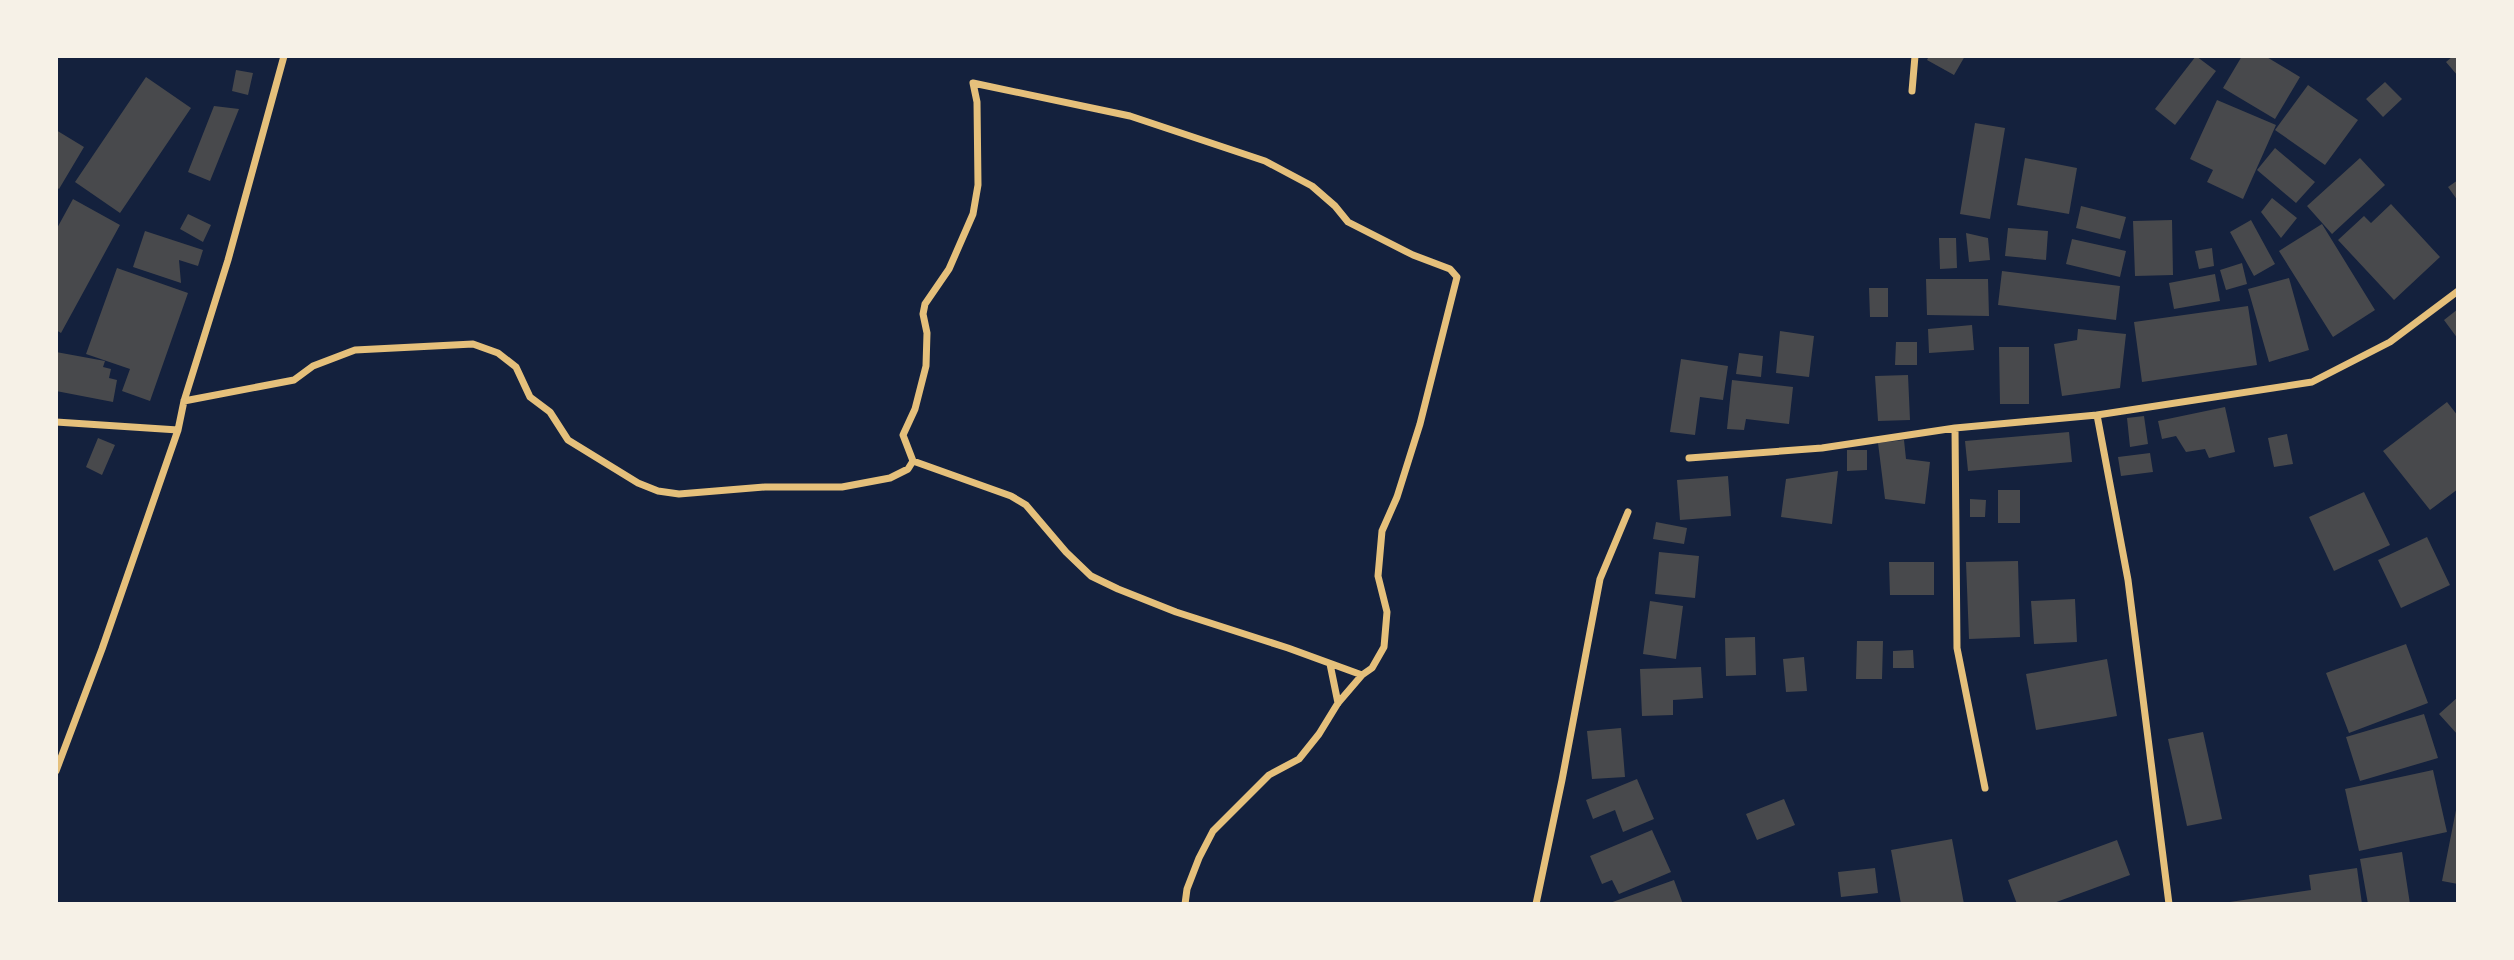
<svg xmlns="http://www.w3.org/2000/svg" width="2514" height="960" font-family="Montserrat,sans-serif">
<style>
.building{fill:#48494c}
.lines{fill:none;stroke-linecap:round;stroke-linejoin:round}
.minor{stroke:#e5c07b;stroke-width:7}
</style>
<rect width="100%" height="100%" fill="#14213d"/>
<path class="building" d="M1929 56H1965L1954 75 1927 60Z
M2196 56 2216 71 2175 125 2155 109Z
M2242 56H2265L2300 77 2275 119 2223 88Z
M2453 56H2458V76L2446 62Z
M236 70 253 73 248 95 232 91Z
M146 77 191 108 120 213 75 182Z
M2385 82 2402 99 2383 117 2366 99Z
M2308 85 2358 120 2325 165 2275 130Z
M2217 100 2276 125 2243 199 2207 182 2213 170 2190 159Z
M214 106 239 109 210 181 188 172Z
M1975 123 2005 128 1990 219 1960 214Z
M56 130 84 147 59 189 56 187Z
M2275 148 2315 182 2296 203 2257 170Z
M2025 158 2077 168 2069 214 2017 205Z
M2360 158 2385 185 2332 234 2307 206Z
M2458 180V201L2448 187Z
M2272 198 2297 218 2281 238 2261 212Z
M73 199 120 225 61 333 56 330V230Z
M2391 204 2440 257 2394 300 2338 240 2364 216 2371 223Z
M2081 206 2126 217 2120 239 2076 228Z
M188 214 211 225 203 242 180 229Z
M2172 220 2173 275 2135 276 2133 221Z
M2251 220 2275 264 2254 276 2230 232Z
M2322 224 2375 310 2333 337 2279 251Z
M2008 228 2048 231 2046 260 2005 256Z
M145 231 203 250 198 266 179 260 181 283 133 267Z
M1966 233 1988 238 1990 260 1969 262Z
M1939 238H1956L1957 268 1940 269Z
M2072 239 2126 251 2120 277 2066 264Z
M2212 248 2214 266 2199 269 2195 251Z
M2242 263 2247 284 2226 290 2220 270Z
M117 268 188 293 150 401 122 391 130 369 86 354Z
M2002 271 2120 286 2116 320 1998 305Z
M2215 274 2220 301 2174 309 2169 283Z
M2289 278 2309 350 2269 362 2248 289Z
M1926 279H1988L1989 316 1927 315Z
M1869 288H1888V317H1870Z
M2248 306 2257 365 2142 382 2134 322Z
M2458 309V339L2444 320Z
M1972 325 1974 350 1929 353 1928 329Z
M2078 329 2126 334 2120 388 2062 396 2054 344 2077 340Z
M1780 331 1814 336 1809 377 1776 373Z
M1896 342H1917V365H1895Z
M1999 347H2029V404H2000Z
M56 352 105 361 103 367 111 369 109 378 117 380 113 402 56 391Z
M1739 353 1763 356 1761 377 1736 374Z
M1681 359 1728 366 1723 400 1700 397 1695 435 1670 432Z
M1908 375 1910 420 1878 421 1875 376Z
M1732 380 1793 387 1789 424 1746 419 1744 430 1727 429Z
M2447 402 2458 416V489L2430 510 2383 451Z
M2225 407 2235 452 2209 458 2205 449 2186 452 2176 436 2162 439 2158 421Z
M2144 416 2148 444 2130 447 2127 418Z
M2069 432 2072 462 1968 471 1965 441Z
M2287 434 2293 464 2274 467 2268 438Z
M98 438 115 445 102 475 86 467Z
M1904 440 1906 459 1930 462 1925 504 1885 499 1878 443Z
M1847 450H1867V470L1847 471Z
M2150 453 2153 472 2121 476 2118 457Z
M1838 471 1832 524 1781 517 1786 479Z
M1728 476 1731 516 1680 520 1677 480Z
M1998 490H2020V523H1998Z
M2364 492 2390 545 2334 571 2309 517Z
M1970 499 1986 500 1985 517H1970Z
M1656 522 1687 528 1684 544 1653 539Z
M2427 537 2450 585 2401 608 2378 560Z
M1659 552 1699 556 1695 598 1655 594Z
M2018 561 2020 637 1969 639 1966 562Z
M1889 562H1934V595H1890Z
M2075 599 2077 642 2034 644 2031 601Z
M1650 601 1683 606 1676 659 1643 654Z
M1755 637 1756 675 1726 676 1725 638Z
M1857 641H1883L1882 679H1856Z
M2406 644 2428 703 2349 733 2326 673Z
M1913 650 1914 668H1893V651Z
M1804 657 1807 691 1786 692 1783 659Z
M2107 659 2117 716 2036 730 2026 674Z
M1701 667 1703 698 1673 700V715L1642 716 1640 669Z
M2458 697V735L2439 714Z
M2424 714 2438 758 2360 781 2346 737Z
M1621 728 1625 777 1592 779 1587 731Z
M2203 732 2222 819 2187 826 2168 739Z
M2433 770 2447 832 2359 851 2345 789Z
M1637 779 1654 819 1623 832 1615 810 1593 819 1586 800Z
M1784 799 1795 825 1757 840 1746 814Z
M2457 805H2458V884L2442 881Z
M1652 830 1671 872 1619 894 1612 880 1602 884 1590 856Z
M1952 839 1964 904H1901L1891 850Z
M2117 840 2130 875 2051 904H2017L2008 880Z
M2402 852 2410 904H2368L2360 859Z
M1875 868 1878 893 1841 897 1838 872Z
M2357 868 2362 904H2216L2311 890 2309 875Z
M1674 880 1683 904H1607Z"/>
<g class="lines">
<path class="minor" d="M973 83 1130 116 1265 161 1312 186 1335 206 1348 222 1413 255 1450 269 1457 277 1420 424 1397 497 1382 531 1378 576 1387 612 1384 647 1372 668 1362 675 1288 648 1176 612 1118 589 1091 576 1066 552 1026 505 1011 496 913 461 903 435 915 409 926 366 927 333 923 314 925 304 949 269 973 214 978 185 977 102Z
M1912 91 1915 56
M184 401 294 380 313 366 355 350 473 344 498 353 516 367 530 397 550 412 568 440 638 483 658 491 679 494 765 487H842L890 478 908 469 913 461
M2097 415 2128 580 2169 904
M56 422 178 430
M1955 428 1957 648 1985 788
M1689 458 1822 448 1955 428 2097 415 2312 382 2390 342 2458 291
M1330 664 1338 703
M56 771 102 649 178 430 184 401 228 260 284 56
M1185 904 1187 889 1199 858 1213 831 1269 775 1299 759 1319 734 1338 703 1362 675
M1536 904 1562 780 1600 579 1628 512"/>
</g>
<rect width="2514" height="960" fill="none" stroke="#f6f1e7" stroke-width="116"/>
</svg>
